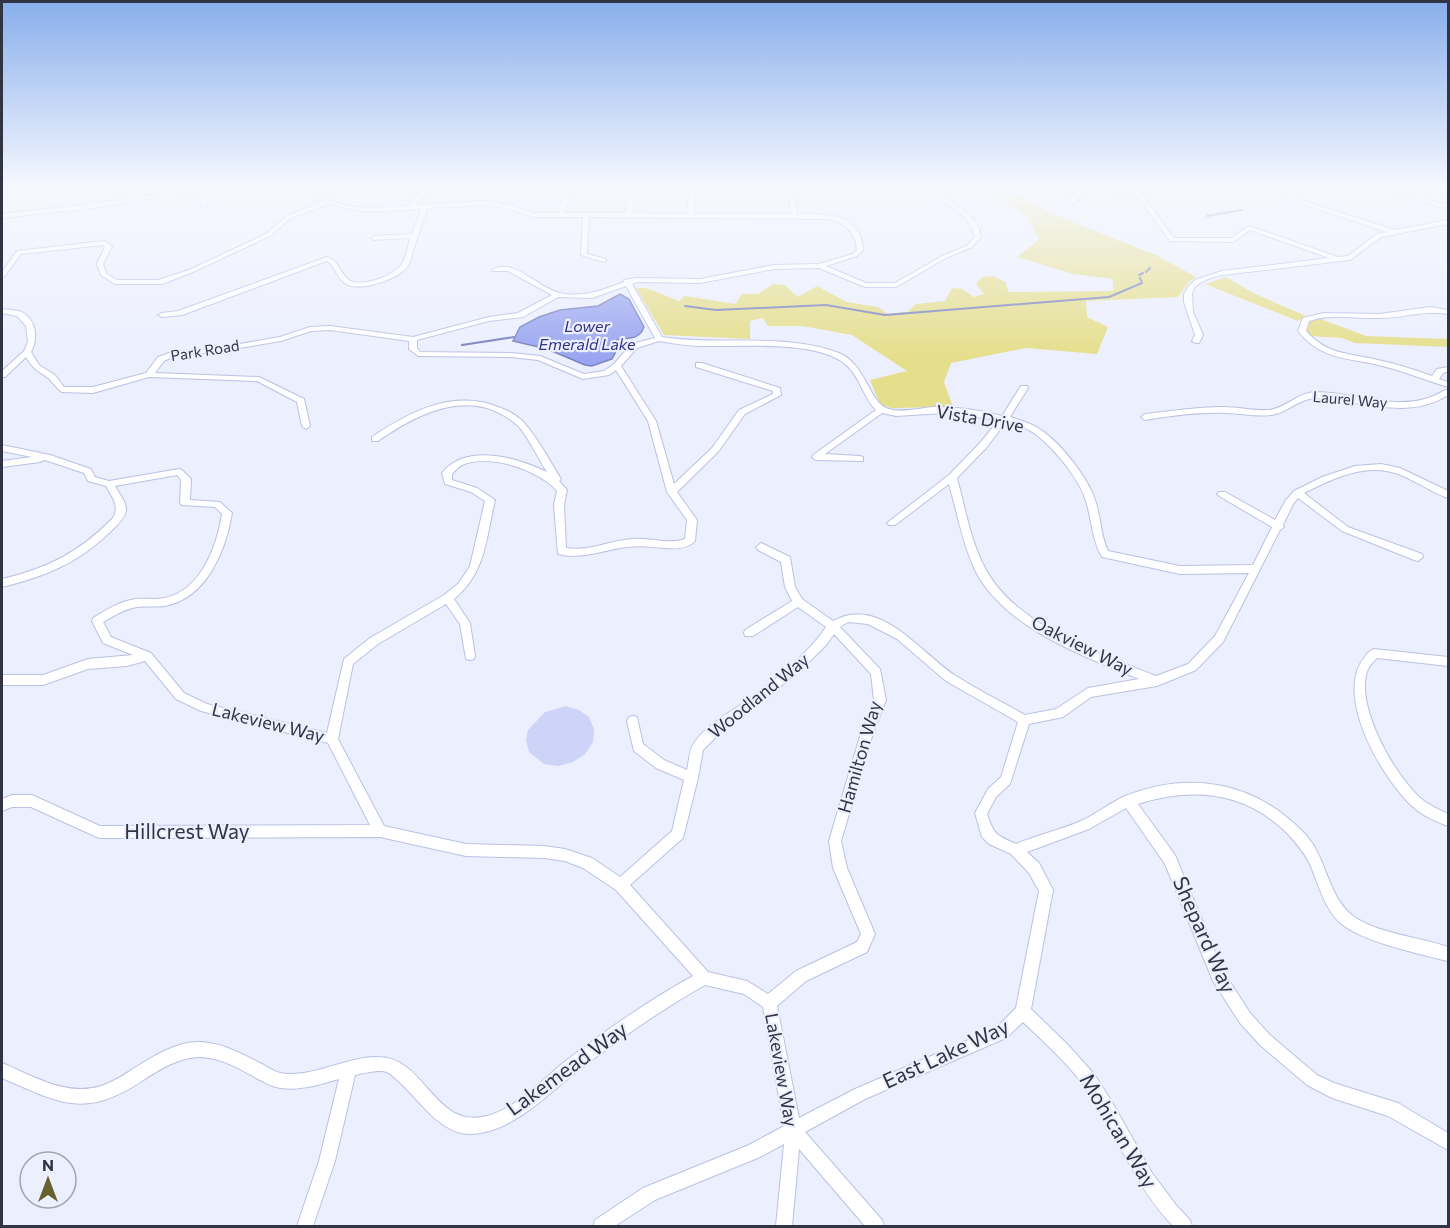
<svg xmlns="http://www.w3.org/2000/svg" width="1450" height="1228" font-family="Commissioner,sans-serif">
<style>
.green{fill:#e5de8b}
.water{fill:#99a5f0;stroke:#7a83bc;stroke-width:1.5}
.lines{fill:none;stroke-linecap:round;stroke-linejoin:round}
.stream{stroke:#7a83bc;stroke-width:2}
.building{fill:#cdd4f8}
.minor-casing{stroke:#bac1e4;stroke-width:2}
.minor{fill:#fff;fill-rule:evenodd}
.labels{text-anchor:middle;stroke-width:4.5;stroke-linejoin:round;paint-order:stroke}
.far-street-label{font-size:15px;fill:#313442;stroke:#eceffe}
.far-water-label{font-size:16px;font-style:italic;fill:#313287;stroke:#eceffe}
.street-label{font-size:18px;fill:#313442;stroke:#eceffe}
.near-street-label{font-size:21px;fill:#313442;stroke:#eceffe}
</style>
<rect width="100%" height="100%" fill="#eceffe"/>
<path class="green" d="M982 187H1006L1050 213 1156 255 1196 277 1189 282 1178 297 1086 301 1087 317 1108 327 1097 354 1026 348 951 363 944 382 953 407 891 408 880 404 870 380 907 371 852 335 802 326H768L763 318 750 321V339L664 335 636 288H646L679 301 685 296 735 304 742 294H758L773 284 785 285 798 297 817 286 847 302 878 307 888 314 907 312 916 304 945 301 952 288 962 289 974 297 984 294 976 284 982 277 993 276 1005 282 1009 292 1113 291V279L1073 274 1017 257 1039 240 1026 215Z
M1226 277 1253 293 1306 316 1298 321 1205 284Z
M1318 318 1366 336 1448 339V347L1355 343 1342 338 1308 336 1305 329 1309 321Z"/>
<path class="water" d="M620 294 629 299 644 327C639 341 627 337 616 340L620 344 612 359 592 366 585 365 547 349 513 341 520 327 539 317 560 310 598 306Z"/>
<g class="lines">
<path class="stream" d="M1207 216 1242 210
M1146 272 1150 268
M1139 275 1143 273
M685 306 716 310 826 305 885 315 1109 297 1142 283 1140 278
M462 345 514 337"/>
</g>
<path class="building" d="M566 706 579 710 589 717 594 729 593 742 585 754 573 762 558 766 544 764 529 752 526 740 528 730 545 712Z"/>
<g class="lines">
<g class="minor-casing">
<path id="minor" d="M195 187H207L204 189 207 206 202 205 199 190 93 208 2 218V214L93 204Z
M297 187C315 186 317 194 331 201 355 211 383 207 408 206L425 187H431L415 205 485 201 511 205 534 213H558L563 195 566 193 569 195 564 213H626L629 187H635L632 213 687 214 690 187H696L694 214H791L789 198 775 194V192L777 191 794 196 797 214C826 214 861 212 863 250L857 256 826 266 866 283H895L942 256 968 245 975 237C966 203 933 203 909 187 926 186 963 205 973 219 978 225 980 230 981 237L972 247 946 258 896 287H865L819 268 774 269 700 283 638 282 632 284 662 337C719 346 785 332 839 353 867 365 869 404 889 409 903 413 920 408 934 407 957 407 980 410 1002 416L1021 386H1027L1028 388 1010 417C1019 420 1028 422 1036 427 1057 438 1086 475 1094 497 1101 515 1100 534 1108 551L1180 566 1253 565 1272 527 1219 496 1217 494 1219 492H1225L1275 520 1286 500 1294 491 1322 477 1355 466 1381 464 1400 468 1448 491V498C1430 492 1415 480 1398 474 1366 462 1332 479 1304 493L1348 527 1422 554 1423 557 1418 561 1414 560 1342 531 1298 498 1293 504 1283 525 1284 527 1280 530 1223 642 1196 670 1157 686 1091 697 1063 717 1029 724 1010 784 996 797 987 814C994 835 996 835 1016 844 1037 835 1060 830 1081 821 1096 814 1110 803 1125 796 1191 770 1256 782 1305 834 1327 857 1327 896 1353 916 1378 934 1420 937 1448 947V961C1420 954 1368 943 1344 926 1324 911 1319 884 1309 862 1303 851 1295 842 1287 833 1244 791 1192 787 1138 804L1175 855 1223 971 1250 1013 1270 1035 1317 1075 1334 1083 1398 1103 1448 1133V1150L1388 1116 1332 1098 1307 1085 1260 1045 1240 1023 1213 981 1165 864 1126 808 1089 829 1027 852 1039 863 1053 890 1031 1009 1067 1044 1094 1074 1112 1102 1152 1173 1176 1205 1190 1220 1192 1226H1173C1136 1188 1118 1137 1089 1093 1071 1066 1047 1045 1023 1022L1006 1038 865 1099 805 1132 882 1220 884 1226H865L799 1149 792 1226H776L784 1144 760 1157 655 1200 615 1226H593L595 1220 643 1188 749 1145 784 1126 763 1007 744 994 705 985C661 1010 619 1039 579 1070 555 1088 533 1111 505 1125 492 1131 476 1136 461 1133 434 1126 418 1098 398 1081 395 1078 391 1074 387 1072 378 1069 365 1073 355 1075L335 1161 313 1226H297L319 1161 339 1079C321 1084 300 1091 281 1088 272 1087 264 1082 256 1078 239 1068 221 1058 201 1057 179 1057 160 1069 142 1081 84 1119 60 1103 2 1078V1063C33 1076 67 1097 101 1086 116 1081 128 1072 141 1064 157 1054 176 1043 196 1042 218 1041 240 1053 260 1063 266 1066 273 1071 280 1073 311 1079 347 1056 378 1057 426 1057 434 1130 487 1116 516 1109 545 1077 568 1059 608 1029 649 1000 693 976L616 890 583 868 565 861 544 858 466 856 380 837 99 838 31 807H12L2 811V799L12 795H32L100 826 370 825 328 743 201 711 176 699 145 661 127 666 88 669 43 685H2V675H43L88 659 133 655 103 643 92 621 93 618C106 610 120 601 136 599 145 598 155 600 164 598 201 591 217 546 222 514L215 507 182 505 180 503 181 480 177 475 115 486C119 494 127 502 126 511 124 520 115 527 109 533 78 563 44 577 2 587V579C48 568 78 553 112 519 121 507 112 497 106 486L88 481 84 473 48 461 44 460 40 462 2 467V461L32 457 2 451V445L50 455 91 469 95 477 109 481 179 469 182 470 191 479 190 500 220 502 232 513C226 550 207 598 165 606 156 607 146 606 137 607 124 609 114 616 103 622L111 637 151 653 184 693 207 704 327 733 344 659 370 638 444 595 459 583 470 566 485 501 471 492 445 484 442 473C466 442 518 458 547 472 539 460 527 434 517 425 472 386 420 412 378 441H372V437C409 412 453 389 498 407 507 410 519 416 525 424 537 437 551 463 561 479L559 481 567 490 564 505 566 548C589 552 610 540 633 539 650 537 668 545 685 539L687 520 667 492 648 421 616 370 609 375 583 379 538 360 511 357 418 356 409 349V341L330 330 311 331 281 341 216 352 174 356 164 361 155 373 259 377 304 399 310 426 306 429 302 426 297 402 257 381 149 377 93 393 62 392C56 388 53 382 48 378 37 370 33 369 26 357L5 377H2V371L24 351 28 342 26 326 17 316 2 313V309C7 310 16 310 22 312 37 321 38 339 31 352L39 365 55 375 64 387H93L146 373 158 357 172 352 216 348 280 337 310 327 330 326 413 337 489 317 518 313 552 295 508 271H493L492 270C515 257 537 288 560 293 582 298 603 290 624 282V280L637 278 700 279 774 265 819 264 853 254 857 250C855 231 845 222 827 219L589 217 587 254 606 259V261L604 262 581 255 583 217H533L510 209 485 205 427 208C423 222 418 235 414 248 412 253 411 261 408 266 399 279 363 291 348 285 337 280 336 267 327 261L182 315 162 317 158 315 162 313 178 311 327 257C340 262 339 272 349 280 361 288 393 276 401 265 406 258 408 246 410 238L374 240 371 238 374 236 412 234 421 209 366 212 329 204 291 218 270 236 193 272 162 284H115L101 275 97 264 105 247 103 245 21 254 4 277 2 278V272L17 251 104 241 112 246 103 264 106 273 117 280H158L189 270 266 234 287 216 324 201 310 191ZM626 286 655 338 631 344 614 364 604 371 584 374 540 356 511 353 420 352 417 348V340L489 321 523 317 558 297 592 298ZM659 341C675 344 690 346 705 346 742 347 816 340 845 364 860 376 863 397 876 410L813 455 812 457 816 460 863 461V457L860 456 825 454 882 413 896 416 944 413 999 420 979 444 949 475 887 523 889 525H895L949 484C957 512 962 541 974 568 1002 627 1083 656 1139 679L1088 688 1056 709 1025 715C1002 702 978 690 956 676 921 654 880 594 833 621L802 599 795 587 790 557 761 543 756 547 758 550 781 562 785 587 792 601 745 630 744 633 745 636H753L798 607 826 627C809 653 778 678 752 697 733 711 708 723 694 743 689 750 689 762 687 770L664 760 643 744 637 717 633 716 629 717 627 721 634 751 656 768 684 780 672 831 620 877 592 858 565 849 544 846 466 844 384 826 338 739 353 664 378 644 446 604 460 624 466 659 470 660 474 659 475 656 470 623 454 599C486 573 486 538 495 500L477 488 452 480V474C455 471 458 467 462 465 489 453 539 470 557 491L554 505 558 554C582 560 603 550 627 547 640 545 652 547 664 548 675 549 687 549 695 541L697 520 677 492 718 452 745 414 781 395 780 388 702 363H696V367L773 391V394L739 410 712 448 674 484 656 421 621 366 637 348ZM1006 422C1014 424 1022 426 1029 430 1048 440 1078 477 1085 498 1092 518 1091 538 1102 557L1180 574 1249 573 1215 636 1188 664 1156 676C1100 654 1012 624 984 566 970 539 965 507 957 478L986 448ZM848 622 868 624 897 639 946 681 1018 722 1001 777 988 789 975 813 982 837 989 844 1011 854 1029 873 1039 891 1016 1008 996 1028 855 1089 799 1118 777 1006 806 981 867 952 875 934 847 868 841 841 873 733 886 700 880 669 840 627ZM834 634 871 674 874 700 861 733 829 841 833 868 861 934 857 942 796 971 768 994 747 981 708 972 630 885 683 838 698 778 703 750 723 730 762 702 808 663 827 644Z
M1086 187 1125 189 1184 187 1181 189 1140 192 1174 238H1231L1249 226 1338 257 1348 256 1377 234 1387 232 1291 200 1277 187H1283L1295 198 1395 230 1448 220V224L1381 237 1350 260 1222 275 1210 278 1200 283 1194 288 1192 294 1193 312 1203 335 1199 343H1196L1192 341 1195 335 1184 302V294L1188 287 1195 280 1222 271 1329 258 1250 230 1233 242 1170 241 1134 192 1125 193 1092 189 1075 199 1086 209 1081 210 1068 199Z
M1375 187H1383L1448 205V209Z
M1430 307 1448 310V314C1421 310 1405 318 1379 318 1355 319 1332 313 1309 321L1306 331C1327 355 1349 353 1378 360 1397 364 1415 370 1432 376L1437 369 1448 367V371L1443 373 1439 379 1448 382V387C1427 381 1407 372 1386 367 1352 357 1322 362 1298 331L1303 318 1324 313 1380 314Z
M1445 390H1448V395C1409 421 1358 400 1315 398 1299 399 1288 412 1272 415 1256 417 1240 413 1225 413 1198 412 1171 416 1145 420L1141 417 1145 414C1171 411 1197 407 1223 407 1238 407 1253 411 1269 410 1286 408 1297 393 1315 392 1360 392 1404 416 1445 390Z
M1374 649 1448 657V666L1377 658C1374 661 1370 665 1368 669 1353 704 1396 779 1424 801 1431 806 1440 810 1448 814V826C1437 822 1421 815 1412 806 1382 778 1334 696 1364 658 1367 653 1369 651 1374 649Z"/>
</g>
<use href="#minor" class="minor"/>
</g>
<linearGradient id="sky" x2="0" y2="1"><stop stop-color="#88aeeb"/><stop offset="0.52" stop-color="#f6f8ff"/><stop offset="1" stop-color="#f6f8ff" stop-opacity="0"/></linearGradient>
<rect width="1450" height="359" fill="url(#sky)"/>
<g class="labels">
<g class="far-street-label">
<text transform="translate(205 351) rotate(-9)" y="5">Park Road</text>
<text transform="translate(1350 400) rotate(5)" y="5">Laurel Way</text>
</g>
<g class="far-water-label">
<text x="587" y="332">Lower<tspan x="587" dy="18">Emerald Lake</tspan></text>
</g>
<g class="street-label">
<text transform="translate(980 419) rotate(10)" y="6">Vista Drive</text>
<text transform="translate(1082 646) rotate(27)" y="6">Oakview Way</text>
<text transform="translate(759 696) rotate(-39)" y="6">Woodland Way</text>
<text transform="translate(268 723) rotate(14)" y="6">Lakeview Way</text>
<text transform="translate(860 757) rotate(-74)" y="6">Hamilton Way</text>
<text transform="translate(781 1070) rotate(80)" y="6">Lakeview Way</text>
</g>
<g class="near-street-label">
<text x="187" y="839">Hillcrest Way</text>
<text transform="translate(1204 935) rotate(66)" y="7">Shepard Way</text>
<text transform="translate(946 1054) rotate(-25)" y="7">East Lake Way</text>
<text transform="translate(567 1069) rotate(-36)" y="7">Lakemead Way</text>
<text transform="translate(1118 1131) rotate(59)" y="7">Mohican Way</text>
</g>
</g>
<rect width="1450" height="1228" fill="none" stroke="#313442" stroke-width="6"/>
<g transform="translate(48 1180)"><circle r="28" fill="#eceffe" stroke="#a1a4b3" stroke-width="1.5"/>
<path d="M0-4.5L10 22L0 15L-10 22Z" fill="#66612e"/>
<text y="-9" font-size="16" font-weight="bold" text-anchor="middle" fill="#313442">N</text>
</g>
</svg>
